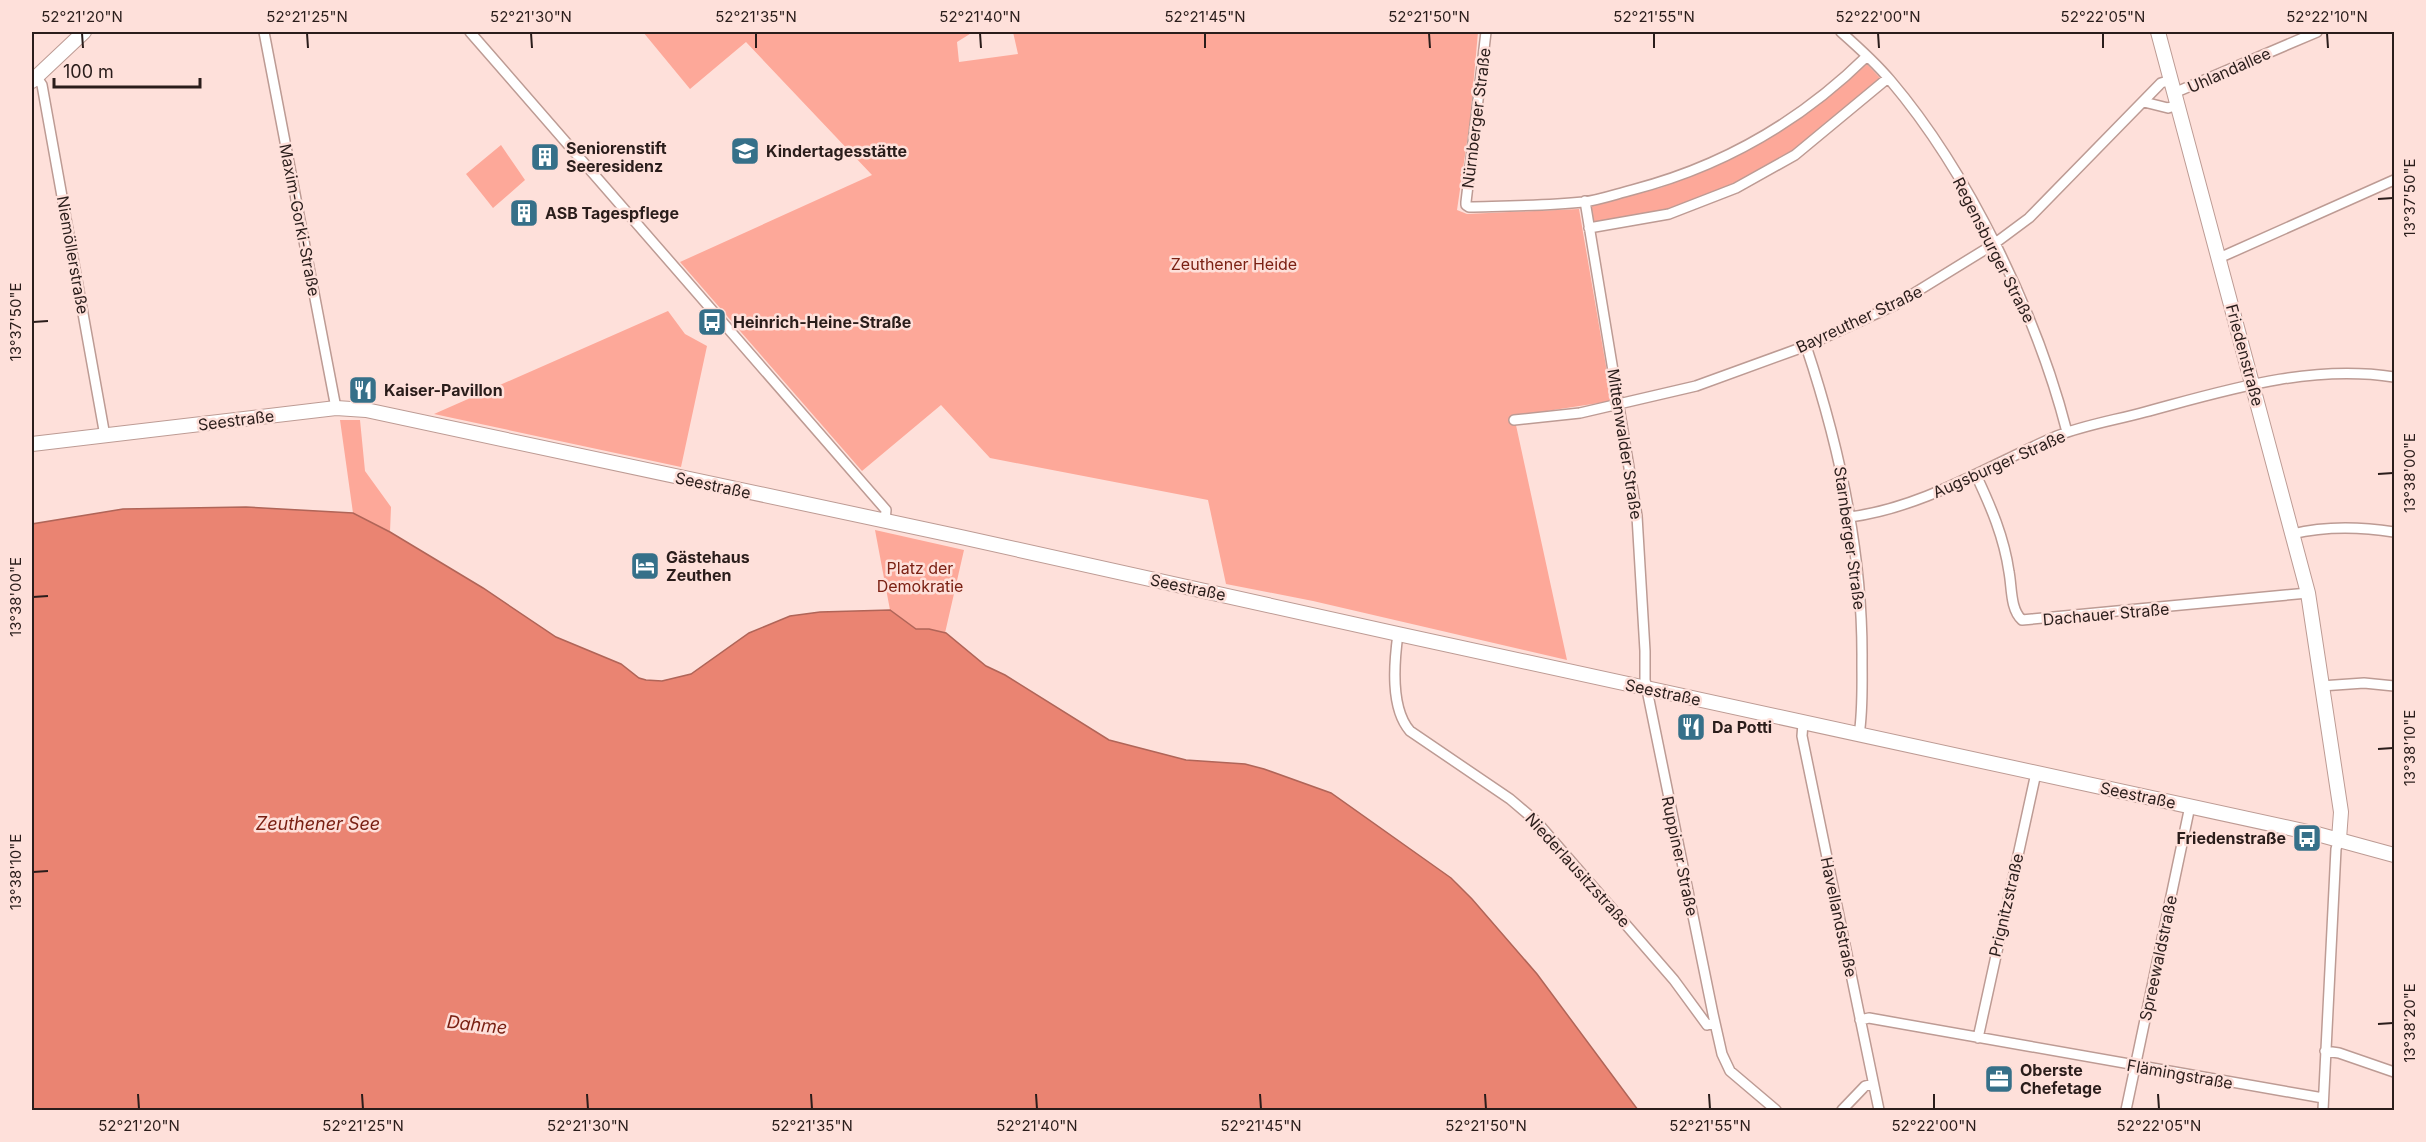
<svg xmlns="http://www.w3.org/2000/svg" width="2426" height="1142" font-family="Inter,sans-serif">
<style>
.green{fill:#fda899}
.water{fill:#ea8472;stroke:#b06558;stroke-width:1.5}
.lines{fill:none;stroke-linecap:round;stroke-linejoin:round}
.street-casing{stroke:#bd9b94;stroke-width:12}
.secondary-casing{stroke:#bd9b94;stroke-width:16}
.street{stroke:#fff;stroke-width:9}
.secondary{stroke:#fff;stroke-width:14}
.ticks{fill:none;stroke:#2a1d1b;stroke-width:2}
.labels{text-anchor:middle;stroke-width:5;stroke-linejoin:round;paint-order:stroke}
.street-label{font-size:16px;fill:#2a1d1b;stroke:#fee0da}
.poi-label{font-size:16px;font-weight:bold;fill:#2a1d1b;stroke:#fee0da;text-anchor:start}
.park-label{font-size:16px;fill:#7b2114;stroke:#fee0da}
.water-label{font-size:18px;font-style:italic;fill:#781e11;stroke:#fee0da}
.neatline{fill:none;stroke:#2a1d1b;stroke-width:2}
.ticks-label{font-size:15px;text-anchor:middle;fill:#2a1d1b}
</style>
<rect width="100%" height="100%" fill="#fee0da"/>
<path class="green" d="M643 32H973L957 42 959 62 1018 54 1013 32H1478L1470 121 1457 210 1467 214 1579 209 1612 401 1514 416 1567 660 1313 601 1226 584 1208 500 990 458 941 405 862 471 680 262 872 175 746 42 690 89Z
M1867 64 1881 79 1815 136 1779 160 1742 179 1705 197 1666 210 1594 222 1590 214 1592 205 1660 188 1702 172 1766 140Z
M501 145 525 180 493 208 466 174Z
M668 311 685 334 707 346 681 467 434 414Z
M340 420H360L365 471 391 507 390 532 353 513Z
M875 530 964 550 945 633 929 629H916L890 610Z"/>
<path class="water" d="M246 507 353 513 390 532 483 588 556 637 621 664 639 678 646 680 662 681 691 674 749 633 790 616 820 612 890 610 916 629H929L946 633 986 666 1005 675 1109 740 1186 760 1245 764 1264 769 1331 793 1451 878 1472 899 1537 974 1638 1110H32V524L123 509Z"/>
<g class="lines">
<g class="street-casing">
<path id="street" d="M264 32 336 408
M470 32 886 510 885 520
M1486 32 1466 202V205L1469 207C1507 206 1546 206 1583 202 1600 200 1616 194 1632 190 1721 167 1801 121 1867 56
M1841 32C1858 47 1875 62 1890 80 1969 173 2037 315 2067 432
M36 76 42 85 105 436
M2174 93 2317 32
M2144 102 2168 108 2178 105
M1585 201 1637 516 1645 651V680L1713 1014 1722 1054 1730 1071 1776 1110
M1589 228 1669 214 1736 188 1795 155 1888 78
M2219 258 2394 180
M1806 346C1840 448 1863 553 1862 661 1862 686 1863 710 1859 735
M1514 420 1580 413 1696 386 1806 346 1895 305 1994 244 2029 218 2161 83 2171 80
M1976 475C1991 507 2004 537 2009 572 2012 587 2010 609 2022 620L2308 593
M1850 517C1925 507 1989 465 2057 436 2084 425 2116 420 2145 412 2227 390 2308 364 2394 377
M2292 534C2325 526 2362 527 2394 532
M1398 634C1394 663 1390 708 1410 731L1510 799 1536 821 1674 980 1707 1025 1714 1023
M2321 686 2364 683 2394 686
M1803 723 1802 736 1879 1110
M1860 1020 1869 1018 2323 1098
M1978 1038 2036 773
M2325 1051 2339 1053 2394 1072
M1842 1110 1865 1086 1873 1084
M2126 1110 2190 806
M2323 1110 2336 849 2339 839"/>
</g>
<g class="secondary-casing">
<path id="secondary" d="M2158 32 2308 593 2341 812 2339 839
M32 81 84 32
M32 444 336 408 366 410 961 537 1398 634 2317 834 2394 855"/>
</g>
<use href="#street" class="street"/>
<use href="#secondary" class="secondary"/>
</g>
<path class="ticks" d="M82 33 83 48M307 33 308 48M531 33 532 48M756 33V48M980 33 981 48M1205 33V48M1429 33 1430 48M1654 33V48M1878 33 1879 48M2103 33V48M2327 33 2328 48M2378 199 2393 198M33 322 48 321M2378 474 2393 473M33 597 48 596M2378 749 2393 748M33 872 48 871M2378 1024 2393 1023M138 1094 139 1109M362 1094 363 1109M587 1094 588 1109M811 1094 812 1109M1036 1094 1037 1109M1260 1094 1261 1109M1485 1094 1486 1109M1709 1094 1710 1109M1934 1094V1109M2158 1094 2159 1109"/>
<defs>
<g id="school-square" transform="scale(1.5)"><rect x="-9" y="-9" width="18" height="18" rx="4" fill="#367089" stroke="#fee0da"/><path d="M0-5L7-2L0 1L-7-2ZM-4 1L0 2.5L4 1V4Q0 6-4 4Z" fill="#fff"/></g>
<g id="building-square" transform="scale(1.5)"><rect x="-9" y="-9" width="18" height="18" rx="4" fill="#367089" stroke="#fee0da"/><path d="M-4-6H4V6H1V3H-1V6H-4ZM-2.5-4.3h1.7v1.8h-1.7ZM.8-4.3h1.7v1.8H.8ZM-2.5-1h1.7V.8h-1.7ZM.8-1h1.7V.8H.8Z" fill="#fff"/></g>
<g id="bus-square" transform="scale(1.5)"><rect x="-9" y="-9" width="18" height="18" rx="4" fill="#367089" stroke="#fee0da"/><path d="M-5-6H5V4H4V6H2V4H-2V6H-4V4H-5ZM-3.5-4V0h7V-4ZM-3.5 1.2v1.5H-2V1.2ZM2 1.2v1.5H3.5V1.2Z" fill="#fff"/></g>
<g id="restaurant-square" transform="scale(1.5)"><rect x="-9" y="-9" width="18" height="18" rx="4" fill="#367089" stroke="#fee0da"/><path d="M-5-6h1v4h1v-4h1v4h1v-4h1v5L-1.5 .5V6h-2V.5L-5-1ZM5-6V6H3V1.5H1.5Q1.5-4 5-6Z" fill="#fff"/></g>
<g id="hotel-square" transform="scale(1.5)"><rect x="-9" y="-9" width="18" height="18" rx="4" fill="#367089" stroke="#fee0da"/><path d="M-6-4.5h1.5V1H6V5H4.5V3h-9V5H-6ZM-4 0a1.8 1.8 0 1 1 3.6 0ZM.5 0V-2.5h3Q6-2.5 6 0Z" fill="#fff"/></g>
<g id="office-square" transform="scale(1.5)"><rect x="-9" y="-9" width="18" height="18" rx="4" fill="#367089" stroke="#fee0da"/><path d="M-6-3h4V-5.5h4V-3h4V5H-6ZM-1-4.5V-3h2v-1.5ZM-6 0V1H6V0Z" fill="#fff"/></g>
</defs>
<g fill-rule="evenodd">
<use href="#school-square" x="745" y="151"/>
<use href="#building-square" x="545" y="157"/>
<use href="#building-square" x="524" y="213"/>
<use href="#bus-square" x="712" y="322"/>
<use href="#restaurant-square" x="363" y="390"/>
<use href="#hotel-square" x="645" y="566"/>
<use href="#restaurant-square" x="1691" y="727"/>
<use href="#bus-square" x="2307" y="838"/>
<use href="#office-square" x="1999" y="1079"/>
</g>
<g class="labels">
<g class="street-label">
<text transform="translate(2229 70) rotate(-24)" y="6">Uhlandallee</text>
<text transform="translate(1476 118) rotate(-83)" y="6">Nürnberger Straße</text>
<text transform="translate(300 220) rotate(79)" y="6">Maxim-Gorki-Straße</text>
<text transform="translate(1994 250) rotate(63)" y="6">Regensburger Straße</text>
<text transform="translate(73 255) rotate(80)" y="6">Niemöllerstraße</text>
<text transform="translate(1859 319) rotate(-25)" y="6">Bayreuther Straße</text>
<text transform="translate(2245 355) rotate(75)" y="6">Friedenstraße</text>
<text transform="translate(236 420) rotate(-7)" y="6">Seestraße</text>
<text transform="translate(1625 444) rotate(81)" y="6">Mittenwalder Straße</text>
<text transform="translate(1999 464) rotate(-24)" y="6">Augsburger Straße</text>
<text transform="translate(713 485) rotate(12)" y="6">Seestraße</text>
<text transform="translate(1850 538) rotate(82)" y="6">Starnberger Straße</text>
<text transform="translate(1188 587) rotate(12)" y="6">Seestraße</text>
<text transform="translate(2106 614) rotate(-5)" y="6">Dachauer Straße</text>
<text transform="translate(1663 692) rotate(12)" y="6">Seestraße</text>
<text transform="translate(2138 795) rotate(12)" y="6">Seestraße</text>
<text transform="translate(1680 856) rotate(78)" y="6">Ruppiner Straße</text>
<text transform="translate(1578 870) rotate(48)" y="6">Niederlausitzstraße</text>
<text transform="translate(2006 905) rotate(-77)" y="6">Prignitzstraße</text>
<text transform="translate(1839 917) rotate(78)" y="6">Havellandstraße</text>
<text transform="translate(2158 958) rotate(-78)" y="6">Spreewaldstraße</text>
<text transform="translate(2180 1074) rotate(10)" y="6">Flämingstraße</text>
</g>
<g class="poi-label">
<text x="566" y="154">Seniorenstift<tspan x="566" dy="18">Seeresidenz</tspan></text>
<text x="766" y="157">Kindertagesstätte</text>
<text x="545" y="219">ASB Tagespflege</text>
<text x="733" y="328">Heinrich-Heine-Straße</text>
<text x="384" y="396">Kaiser-Pavillon</text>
<text x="666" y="563">Gästehaus<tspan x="666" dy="18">Zeuthen</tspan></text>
<text x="1712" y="733">Da Potti</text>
<text x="2286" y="844" text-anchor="end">Friedenstraße</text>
<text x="2020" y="1076">Oberste<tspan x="2020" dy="18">Chefetage</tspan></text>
</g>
<g class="park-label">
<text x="1234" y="270">Zeuthener Heide</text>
<text x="920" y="574">Platz der<tspan x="920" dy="18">Demokratie</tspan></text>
</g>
<g class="water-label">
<text x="318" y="830">Zeuthener See</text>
<text transform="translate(477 1025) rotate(6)" y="6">Dahme</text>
</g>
</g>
<rect width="2426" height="1142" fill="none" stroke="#fee0da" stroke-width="66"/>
<path d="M54 78v9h146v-9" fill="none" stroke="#2a1d1b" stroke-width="3"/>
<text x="63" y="78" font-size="18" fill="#2a1d1b" stroke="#fee0da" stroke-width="4.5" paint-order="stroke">100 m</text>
<rect x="33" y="33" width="2360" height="1076" class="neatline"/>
<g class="ticks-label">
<text x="82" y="22">52°21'20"N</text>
<text x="307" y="22">52°21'25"N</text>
<text x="531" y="22">52°21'30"N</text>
<text x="756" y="22">52°21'35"N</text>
<text x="980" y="22">52°21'40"N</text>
<text x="1205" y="22">52°21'45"N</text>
<text x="1429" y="22">52°21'50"N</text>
<text x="1654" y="22">52°21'55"N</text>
<text x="1878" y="22">52°22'00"N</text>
<text x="2103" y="22">52°22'05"N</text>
<text x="2327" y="22">52°22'10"N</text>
<text transform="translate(2410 198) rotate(-90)" y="5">13°37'50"E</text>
<text transform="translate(16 322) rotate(-90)" y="5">13°37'50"E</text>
<text transform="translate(2410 473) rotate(-90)" y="5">13°38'00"E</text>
<text transform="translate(16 597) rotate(-90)" y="5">13°38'00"E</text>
<text transform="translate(2410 748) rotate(-90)" y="5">13°38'10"E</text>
<text transform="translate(16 872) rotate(-90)" y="5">13°38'10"E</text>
<text transform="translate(2410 1023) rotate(-90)" y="5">13°38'20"E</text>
<text x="139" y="1131">52°21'20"N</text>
<text x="363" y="1131">52°21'25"N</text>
<text x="588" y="1131">52°21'30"N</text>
<text x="812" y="1131">52°21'35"N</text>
<text x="1037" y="1131">52°21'40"N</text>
<text x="1261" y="1131">52°21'45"N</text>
<text x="1486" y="1131">52°21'50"N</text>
<text x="1710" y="1131">52°21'55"N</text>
<text x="1934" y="1131">52°22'00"N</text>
<text x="2159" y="1131">52°22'05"N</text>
</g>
</svg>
